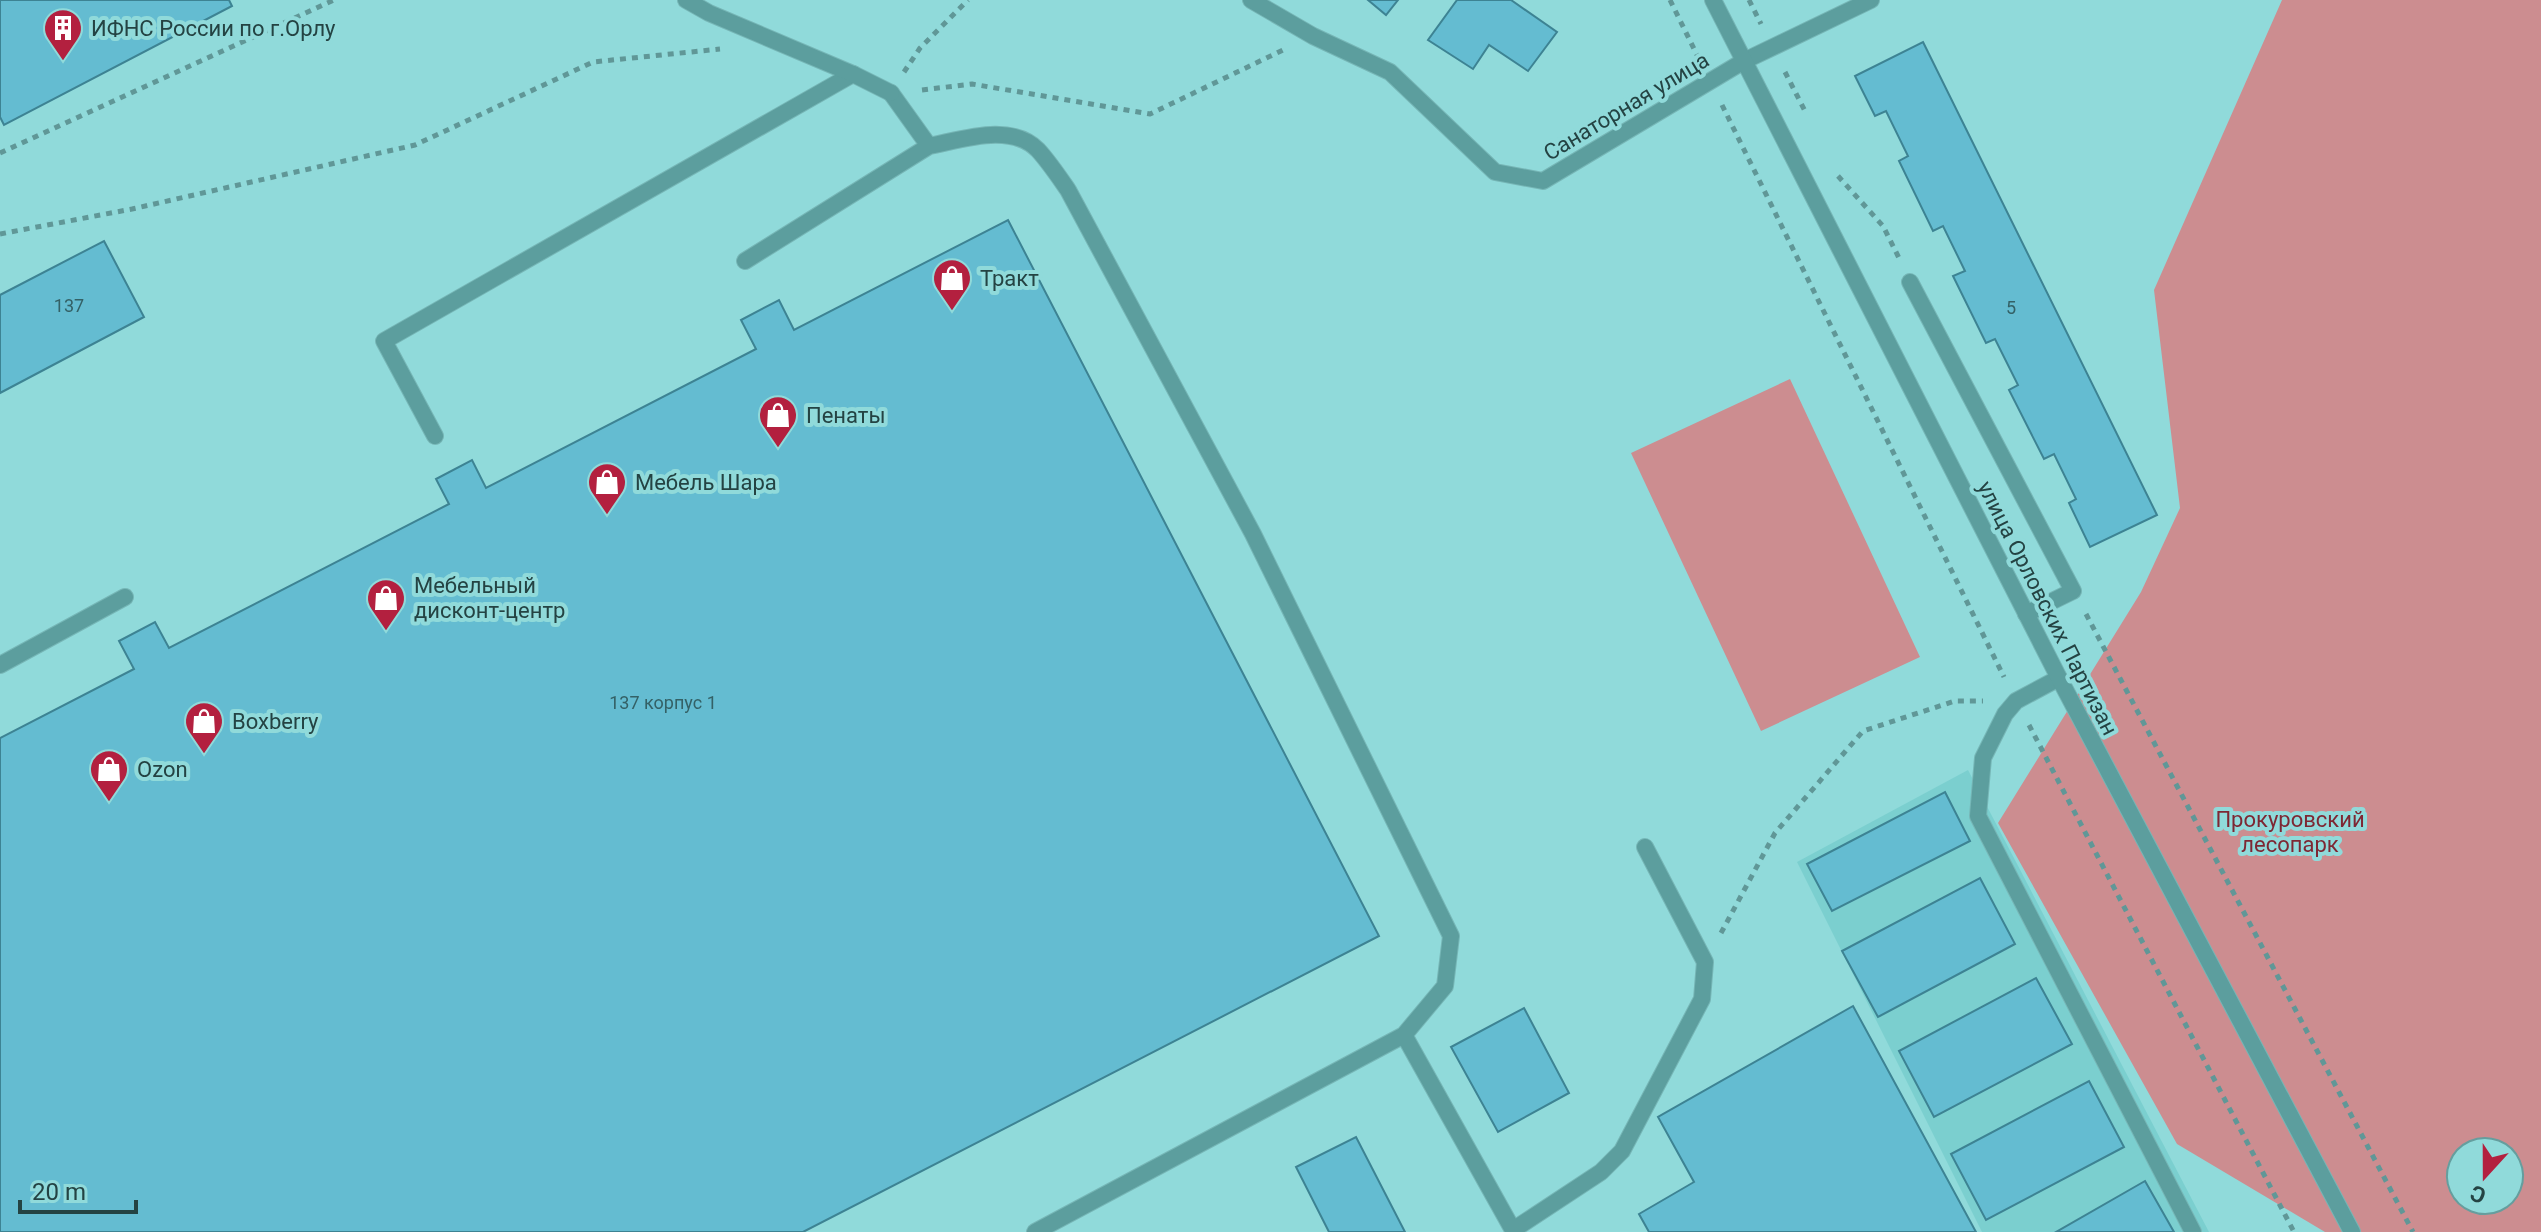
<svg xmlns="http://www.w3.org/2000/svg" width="2541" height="1232" font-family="Roboto,sans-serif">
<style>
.built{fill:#7bcfcf}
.green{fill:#cc8d90;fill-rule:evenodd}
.building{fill:#64bcd1;stroke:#3d8393;stroke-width:2}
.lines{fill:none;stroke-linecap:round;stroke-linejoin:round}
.lane-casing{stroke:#76b6b6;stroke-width:18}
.street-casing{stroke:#76b6b6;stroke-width:18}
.path{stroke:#609797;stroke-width:5;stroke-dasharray:6 6;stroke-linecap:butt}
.lane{stroke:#5c9e9e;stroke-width:16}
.street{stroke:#5c9e9e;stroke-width:16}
.labels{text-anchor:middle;stroke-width:8;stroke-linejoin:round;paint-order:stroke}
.number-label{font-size:18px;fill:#346166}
.poi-label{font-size:22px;fill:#244343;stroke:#90dada;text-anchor:start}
.street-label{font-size:22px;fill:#244343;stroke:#90dada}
.park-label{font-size:22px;fill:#7e2733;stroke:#90dada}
</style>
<rect width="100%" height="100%" fill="#90dada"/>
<path class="built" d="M1968 770 2209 1232H1982L1797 862Z"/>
<path class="green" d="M2282 0H2541V1232H2325L2177 1144 1998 823 2141 592 2180 508 2154 290ZM2461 1152H2509V1200H2461Z
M1790 379 1920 657 1761 731 1631 453Z"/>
<path class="building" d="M0 0H229L232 6 4 125 0 117Z
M1368 0H1398L1386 15Z
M1457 0H1511L1557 32 1528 71 1489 45 1473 69 1428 40Z
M1923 42 2157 515 2090 547 2069 503 2076 499 2054 454 2044 459 2009 390 2018 385 1995 339 1986 343 1953 276 1965 271 1943 226 1933 231 1899 161 1908 156 1886 111 1875 116 1855 76Z
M1008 220 1379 936 803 1232H0V738L134 669 119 641 155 622 169 648 449 504 436 479 472 460 486 488 756 349 741 320 779 300 794 330Z
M104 241 144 317 0 393V295Z
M1945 792 1970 841 1832 911 1807 864Z
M1980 878 2015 944 1878 1017 1842 951Z
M2036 978 2072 1044 1934 1117 1899 1051Z
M1853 1006 1976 1232H1649L1639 1214 1694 1182 1658 1117Z
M1524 1008 1569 1093 1498 1132 1451 1047Z
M2089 1081 2124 1147 1986 1220 1951 1154Z
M1356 1137 1405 1232H1329L1296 1167Z
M2145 1181 2174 1232H2056Z"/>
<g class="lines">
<g class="lane-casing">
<path id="lane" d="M1744 61 1871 0
M929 146C961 140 1011 122 1038 150 1049 162 1059 177 1068 190L1253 534 1451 936 1445 986 1404 1035 1514 1232
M745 261 929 146 891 93
M1910 282 2073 591 2026 614
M435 436 384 341 853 74
M2059 678 2016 701 2005 714 1983 758 1978 816 2193 1232
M1513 1230 1601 1172 1622 1151 1702 999 1705 962 1645 847
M1035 1232 1404 1035"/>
</g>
<g class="street-casing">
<path id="street" d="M686 0 709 13 853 74 891 93
M1251 0 1313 36 1390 72 1495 172 1543 181 1744 61
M1713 0 2059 678 2352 1232
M0 665 125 597"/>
</g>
<path class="path" d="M1670 0 1698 57
M1749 0 1761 24
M904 72 920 48 968 0
M1785 72 1806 113
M922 90 972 84 1150 114 1283 50
M1722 105 2004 677
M0 153 334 0
M1838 176 1883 226 1900 260
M0 234 132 209 415 145 593 62 720 49
M2086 614 2413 1232
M2029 725 2294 1232
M1721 933 1775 833 1863 731 1955 701H1983"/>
<use href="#lane" class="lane"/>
<use href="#street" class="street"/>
</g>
<defs>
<g id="building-pin" transform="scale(2)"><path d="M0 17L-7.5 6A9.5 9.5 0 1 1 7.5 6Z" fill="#b3203f" stroke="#90dada"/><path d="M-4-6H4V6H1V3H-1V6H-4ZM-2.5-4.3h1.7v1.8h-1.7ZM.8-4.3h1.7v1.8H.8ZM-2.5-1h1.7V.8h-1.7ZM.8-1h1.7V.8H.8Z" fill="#fff"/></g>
<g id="shop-pin" transform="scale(2)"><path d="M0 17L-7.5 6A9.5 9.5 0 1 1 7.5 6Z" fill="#b3203f" stroke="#90dada"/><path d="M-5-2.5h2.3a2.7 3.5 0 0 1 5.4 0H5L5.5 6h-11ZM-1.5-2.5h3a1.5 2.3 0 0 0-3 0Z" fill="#fff"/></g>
</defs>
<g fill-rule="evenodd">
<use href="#building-pin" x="63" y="28"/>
<use href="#shop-pin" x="952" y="278"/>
<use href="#shop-pin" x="778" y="415"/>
<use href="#shop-pin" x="607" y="482"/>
<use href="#shop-pin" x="386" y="598"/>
<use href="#shop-pin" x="204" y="721"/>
<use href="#shop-pin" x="109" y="769"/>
</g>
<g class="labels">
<g class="number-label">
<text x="69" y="312">137</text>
<text x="2011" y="314">5</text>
<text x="663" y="709">137 корпус 1</text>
</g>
<g class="poi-label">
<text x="91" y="36">ИФНС России по г.Орлу</text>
<text x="980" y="286">Тракт</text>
<text x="806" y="423">Пенаты</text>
<text x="635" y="490">Мебель Шара</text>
<text x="414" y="593">Мебельный<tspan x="414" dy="25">дисконт-центр</tspan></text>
<text x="232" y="729">Boxberry</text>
<text x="137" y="777">Ozon</text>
</g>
<g class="street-label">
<text transform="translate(1626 106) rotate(-31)" y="8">Санаторная улица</text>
<text transform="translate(2048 608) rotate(63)" y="8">улица Орловских Партизан</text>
</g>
<g class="park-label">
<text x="2290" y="827">Прокуровский<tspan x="2290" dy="25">лесопарк</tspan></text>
</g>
</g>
<g transform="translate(2485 1176) rotate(201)"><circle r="38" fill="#90dada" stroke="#659e9e" stroke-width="2"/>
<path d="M0-6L14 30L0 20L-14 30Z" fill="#b3203f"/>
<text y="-12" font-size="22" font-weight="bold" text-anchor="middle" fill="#244343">С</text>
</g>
<path d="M20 1200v12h116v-12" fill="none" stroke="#244343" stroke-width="4"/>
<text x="32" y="1200" font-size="24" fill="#244343" stroke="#90dada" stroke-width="6" paint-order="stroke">20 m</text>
</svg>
